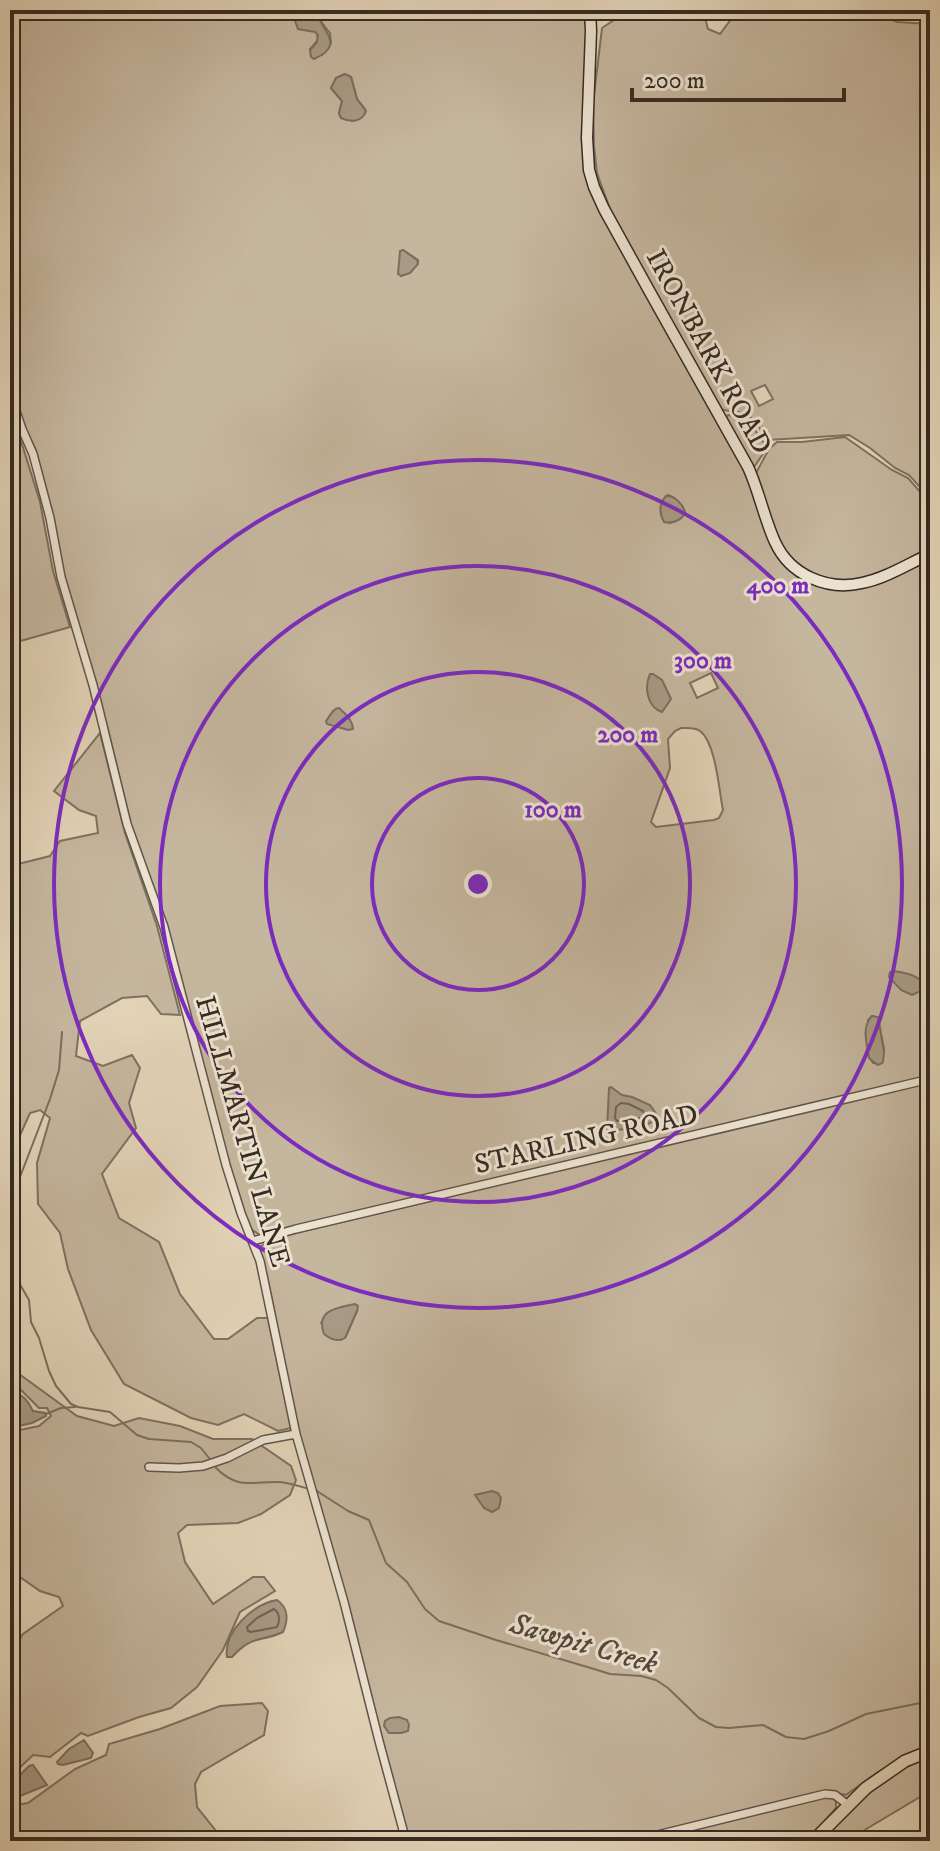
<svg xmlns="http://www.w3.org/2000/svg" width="940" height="1851" font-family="'IM FELL DW Pica',serif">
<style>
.green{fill:#c5b69e;stroke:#7e7061;stroke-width:2;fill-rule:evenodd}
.water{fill:#a89a85;stroke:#7a6e5e;stroke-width:2}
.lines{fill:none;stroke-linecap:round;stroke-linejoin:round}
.shore{stroke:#6f6254;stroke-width:2}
.stream{stroke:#7a6e5e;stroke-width:2}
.street-casing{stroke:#615549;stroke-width:10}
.secondary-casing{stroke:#362b24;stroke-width:13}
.primary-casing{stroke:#362b24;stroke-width:14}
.street{stroke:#ece2d0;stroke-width:7}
.secondary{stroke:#ece2d0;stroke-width:10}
.primary{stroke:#e2d3b7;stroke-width:11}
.ring{fill:none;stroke:#7b2cbf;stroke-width:4}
.labels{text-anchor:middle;stroke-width:6;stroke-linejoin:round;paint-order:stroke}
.street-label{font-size:28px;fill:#362b24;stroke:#ece2d0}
.water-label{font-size:30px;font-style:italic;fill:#52473c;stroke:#ece2d0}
.centre{fill:#7b2cbf;stroke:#ece2d0;stroke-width:4}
.ring-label{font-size:24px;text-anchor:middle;font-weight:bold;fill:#7b2cbf;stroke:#ece2d0;stroke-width:6;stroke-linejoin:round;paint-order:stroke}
</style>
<rect width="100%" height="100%" fill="#e2d3b7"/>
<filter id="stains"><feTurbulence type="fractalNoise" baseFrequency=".0025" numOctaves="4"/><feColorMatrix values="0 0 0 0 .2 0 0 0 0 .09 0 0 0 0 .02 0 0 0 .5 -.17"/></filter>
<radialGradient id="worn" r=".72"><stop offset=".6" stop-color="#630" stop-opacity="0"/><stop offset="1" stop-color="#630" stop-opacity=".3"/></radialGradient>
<path class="green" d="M10 10H586L587 31 583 100 585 167 743 465 778 555 796 575 841 589 930 558V1076L268 1234 260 1235 252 1230 247 1220 227 1162 190 1015 132 829 107 726 63 571 52 511 35 448 26 431 10 381ZM304 12C319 11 321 24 330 33L331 43 322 55 310 49 318 40 317 33 295 16ZM344 74 351 77 357 99 365 109 353 121 341 118 339 113 342 101 331 88 336 78ZM403 250 418 260V263L410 273 401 276 400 252ZM668 495 673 497 683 507 680 518 670 523ZM711 673 718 688 697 698 690 683ZM681 728C688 728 695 727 700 731 716 743 719 791 723 810L719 818 714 820 656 827 651 822 670 768 668 739 675 731ZM872 1016 878 1018 884 1049 882 1063 880 1064 873 1063 868 1055V1020Z
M629 10H703L708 29 720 34 738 10H872L897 22 930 24V498L909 475 895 468 870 448 849 435 768 440C761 432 756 419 745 414 736 410 727 413 719 408L614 220 597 173 594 146 593 104 602 28ZM765 385 773 399 759 406 751 391Z
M728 415 747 419 764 443 763 454 754 467H752L726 417Z
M845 437 892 470 908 478 930 503V550C888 569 845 597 802 567 793 561 786 554 781 544 769 522 765 497 756 473L769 449 777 442H802Z
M21 441 40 502 53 571 70 627 10 644V444Z
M100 733 125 833 157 926 180 1015 161 1014 147 996 122 998 80 1021 76 1056 103 1066 132 1055 140 1068 129 1103 136 1128 102 1174 119 1218 159 1242 180 1294 214 1339H228L257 1318H268L291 1428 278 1431 244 1414 218 1425 191 1418 124 1384 91 1330 68 1269 60 1233 38 1204 37 1163 50 1118 40 1110 30 1113 18 1140 10 1142V866L50 856 60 841 98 833 96 816 79 810 54 791Z
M930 1082V1747L878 1772 846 1795 826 1791 623 1841H409L297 1428 269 1285 260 1251 261 1246 271 1239ZM357 1311 346 1336 341 1340 321 1323 328 1313Z
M15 1371 77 1416 114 1426 139 1418 180 1426 213 1439H252L255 1441C246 1446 236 1452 226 1456 202 1467 175 1466 149 1465V1470C170 1470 192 1471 212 1465 229 1461 244 1451 259 1444L291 1466 296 1480 290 1495 261 1514 238 1523 187 1525 178 1533 185 1562 213 1604 253 1577H264L275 1591 240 1612 223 1650 197 1687 171 1708 139 1717 88 1736 81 1733 50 1757 33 1755 10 1777 11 1653 23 1634 63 1606 59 1597 40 1591 10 1570V1432L39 1426 51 1416 47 1408H39L21 1390 10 1391V1372Z
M262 1703 268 1711 264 1735 201 1772 195 1784 197 1807 224 1841H10V1806L28 1803 75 1769 106 1755 109 1744 160 1729 220 1706Z
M930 1755V1791L846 1841H819C854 1805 884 1775 930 1755Z
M825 1797 833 1798 836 1802V1808L807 1841H644Z"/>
<path class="water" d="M309 12C319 15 318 18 323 26 334 42 334 50 314 59L311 57 310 50 317 42 318 35 315 32 298 29 294 18 297 14Z
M345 74 351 77 357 99 366 111C362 123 350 122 341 118L339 113 342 101 331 88 336 78Z
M403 250 417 260 418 264 410 273 401 276 398 274 400 251Z
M666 496C674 495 683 504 685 512 683 520 672 524 664 522 659 513 659 504 666 496Z
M650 674H653L662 680 671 699 662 712C647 707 644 687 650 674Z
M339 708C345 713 353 721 353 729L348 730 327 724 326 721C330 716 333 708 339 708Z
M894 971C906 973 918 975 925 985L923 990 912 995 901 990 889 977 890 972Z
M872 1016 878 1017 884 1052 883 1062 878 1065 869 1058C867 1044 861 1027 872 1016Z
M611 1087 622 1095 632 1097 650 1105 657 1115V1119C643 1129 624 1130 607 1130L609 1088Z
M355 1304 358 1306 357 1311 345 1338C338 1342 330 1339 324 1334 315 1310 337 1308 355 1304Z
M10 1393C24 1394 27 1400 33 1411L45 1413 46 1416 32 1423 10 1428Z
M492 1491 498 1493 501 1498 499 1508 492 1512 484 1508 475 1495Z
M277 1600C289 1608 288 1621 283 1632 259 1643 253 1634 232 1657H227C223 1632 253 1604 277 1600Z
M399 1717 407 1720 409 1725 408 1731 401 1733H389L384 1726 385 1721 390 1718Z
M84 1740 93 1753 91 1758 63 1765 58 1764 57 1762 69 1749Z
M33 1765 47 1785 10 1800V1785L29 1766Z"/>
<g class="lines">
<path class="shore" d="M621 1103 629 1104 643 1111 645 1116 634 1120 617 1121 615 1118 616 1107Z
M274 1609C280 1613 280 1621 277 1627L251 1632 248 1631 247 1627 257 1618Z"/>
<path class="stream" d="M10 1203 50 1099 59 1070 62 1032
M10 1267 29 1300 31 1322 39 1338 49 1371 56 1386 71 1404 78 1407 110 1412 137 1435 149 1439 191 1442 201 1448 209 1458
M46 1414 61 1408 75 1407
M216 1468C237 1489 251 1482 277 1482 288 1482 299 1486 309 1489
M317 1491 348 1511 369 1520 386 1563 407 1582 425 1609 439 1621 496 1640 594 1669 610 1674 641 1676 656 1680 668 1688 699 1718 716 1727 729 1728 763 1725 786 1737 804 1739 829 1731 866 1714 930 1701"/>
<g class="street-casing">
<path id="street" d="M10 393 22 429 33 454 50 518 61 577 93 685 127 824 164 927 226 1165 241 1213 260 1261 296 1434 344 1602 379 1741 406 1841
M253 1241 296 1229 930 1079
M149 1467 179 1468 203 1466 227 1458 263 1440 296 1434
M633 1841 825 1794 835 1795 848 1805"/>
</g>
<g class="secondary-casing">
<path id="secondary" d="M590 10 591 31 587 138 589 170 594 187 604 209 651 294 748 467C759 491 764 518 775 542 790 575 827 591 862 583 886 578 908 564 930 554"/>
</g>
<g class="primary-casing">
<path id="primary" d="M813 1841 866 1788 905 1761 930 1751"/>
</g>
<use href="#street" class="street"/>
<use href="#secondary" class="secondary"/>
<use href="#primary" class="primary"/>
</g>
<g class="ring">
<circle cx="478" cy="884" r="106"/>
<circle cx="478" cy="884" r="212"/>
<circle cx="478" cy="884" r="318"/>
<circle cx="478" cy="884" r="424"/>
</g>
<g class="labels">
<g class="street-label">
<text transform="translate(710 351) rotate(61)" y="10">IRONBARK ROAD</text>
<text transform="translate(244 1131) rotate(74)" y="10">HILLMARTIN LANE</text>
<text transform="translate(586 1138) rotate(-13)" y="10">STARLING ROAD</text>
</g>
<g class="water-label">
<text transform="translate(584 1643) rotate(16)" y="10">Sawpit Creek</text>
</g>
</g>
<circle cx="478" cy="884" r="12" class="centre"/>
<g class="ring-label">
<text x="778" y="593">400 m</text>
<text x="703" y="668">300 m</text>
<text x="628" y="742">200 m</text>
<text x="553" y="817">100 m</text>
</g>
<rect width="940" height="1851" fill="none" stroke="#e2d3b7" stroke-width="40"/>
<rect x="12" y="12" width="916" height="1827" fill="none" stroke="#362b24" stroke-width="4"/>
<rect x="20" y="20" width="900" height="1811" fill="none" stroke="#362b24" stroke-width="2"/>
<path d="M632 88v12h212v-12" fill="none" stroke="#362b24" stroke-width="4"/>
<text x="644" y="88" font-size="24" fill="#362b24" stroke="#ece2d0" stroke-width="6" paint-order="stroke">200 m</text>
<rect width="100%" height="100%" filter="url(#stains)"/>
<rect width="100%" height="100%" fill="url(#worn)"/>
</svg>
